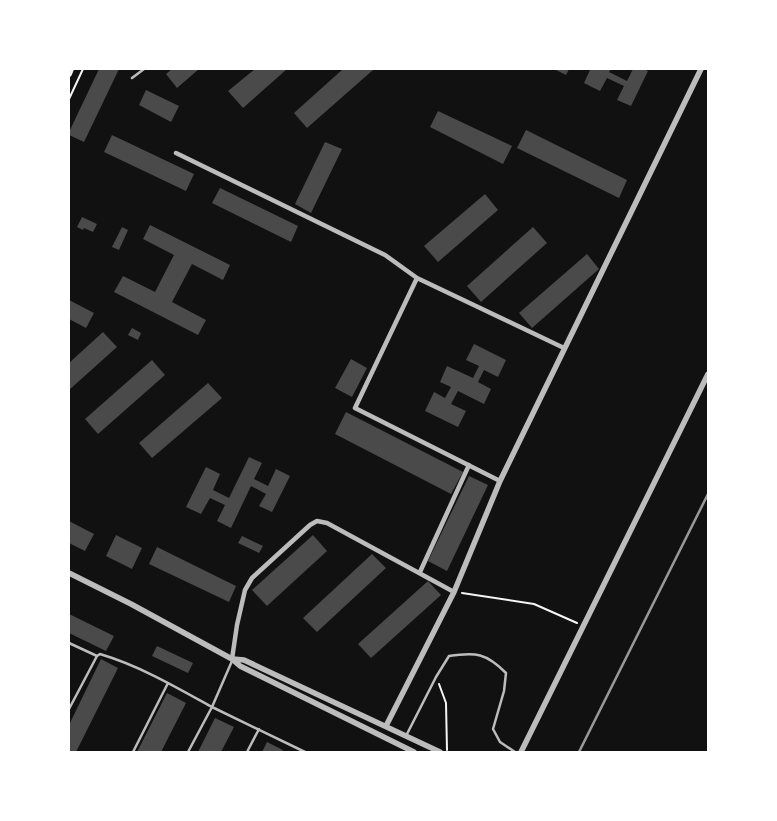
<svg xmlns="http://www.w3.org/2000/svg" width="777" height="821" font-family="Manrope,sans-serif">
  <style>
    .building { fill: #4a4a4a }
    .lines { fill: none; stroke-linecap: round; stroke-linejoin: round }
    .path { stroke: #f5f5f5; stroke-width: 2 }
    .service { stroke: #bcbcbc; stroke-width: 2.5 }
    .minor { stroke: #bcbcbc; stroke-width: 4.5 }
    .tertiary { stroke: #bcbcbc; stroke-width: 5.5 }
    .secondary { stroke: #f5f5f5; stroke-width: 6 }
    .rail { stroke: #9a9a9a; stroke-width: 2.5 }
  </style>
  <rect width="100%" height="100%" fill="#111"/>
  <path class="building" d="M99,69H119L84,142L69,135V132Z
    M172,69H199L177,88L166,74Z
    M255,69H287L243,108L228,91Z
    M343,69L373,70L307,128L294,113Z
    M554,69H569L566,75Z
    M586,69H611L609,72L627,81L633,69H643L648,71L631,106L617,100L624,86L607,78L600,91L584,83L590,70Z
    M146,90L179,106L171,122L139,105Z
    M438,111L512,146L503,164L430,127Z
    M526,130L627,180L619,198L517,148Z
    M112,135L194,174L186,191L104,152Z
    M325,142L342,149L311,213L295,204Z
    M220,188L298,226L291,242L212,203Z
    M485,194L498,210L438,262L424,246Z
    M82,217L97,224L93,232L84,228L83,230L77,227Z
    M150,225L230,265L223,280L192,264L172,302L206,320L198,335L114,292L123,276L155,292L174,255L143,239Z
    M122,227L128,230L119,250L112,247Z
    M533,227L547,243L481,302L467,286Z
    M587,254L599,269L532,328L519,313Z
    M69,300L94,313L86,328L69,319Z
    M132,328L141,333L138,340L128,335Z
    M103,332L117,347L69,390V363Z
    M474,344L506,360L498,377L484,370L478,382L491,389L484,404L458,391L451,404L466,411L458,427L425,411L434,392L445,398L451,387L440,382L447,366L473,378L479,366L466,360Z
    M351,359L367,368L352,397L335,388Z
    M152,360L165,375L98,434L85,419Z
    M208,383L222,398L152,458L139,443Z
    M346,412L463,472L451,494L335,434Z
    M249,457L262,463L254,479L268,486L276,469L290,476L272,512L259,506L266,494L251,486L231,528L217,521L225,505L210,498L201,514L186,507L206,467L220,474L213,490L229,498Z
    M469,476L488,485L447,571L428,561Z
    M69,521L94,534L85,551L69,543Z
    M116,535L142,548L132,569L106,556Z
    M313,535L327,551L267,606L252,590Z
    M242,536L263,546L259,553L238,543Z
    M157,547L236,586L229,602L149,564Z
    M372,554L386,568L317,632L303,618Z
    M428,581L441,595L371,658L358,644Z
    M69,614L114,636L106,651L69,633Z
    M157,646L193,663L188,673L152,656Z
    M101,659L118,668L76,752H69V725Z
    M167,693L186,703L161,752H137Z
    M215,718L234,727L221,752H198Z
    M267,742L283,750L282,752H262Z"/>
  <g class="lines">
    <path class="path" d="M69,99L83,69
      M462,593L534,604L577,623
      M439,684L446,703L447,750"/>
    <path class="service" d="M132,78L144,69
      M69,643L97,656L100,654C140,666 176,687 212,707L188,752
      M232,661L212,707L305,752
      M69,709L97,656
      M407,734L436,677L449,656C476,652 486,653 506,673L504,691L493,729L500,742L515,752
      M133,752L168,683
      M247,752L259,729"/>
    <path class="minor" d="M176,153L385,255L417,278L564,348
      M417,278L355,408L500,481
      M420,572L469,465
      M232,659L237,625L245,590L252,578L310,525L317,521L327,523L454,592"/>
    <path class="tertiary" d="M69,573L131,604L232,659L240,666L414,752
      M233,659L244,660L440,752
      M386,726L454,592L500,481L701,69
      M521,752L708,374"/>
    <path class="secondary" d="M69,74L71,69"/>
    <path class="rail" d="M579,752L708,494"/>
  </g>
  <rect width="777" height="821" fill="none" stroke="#ffffff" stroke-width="140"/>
</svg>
